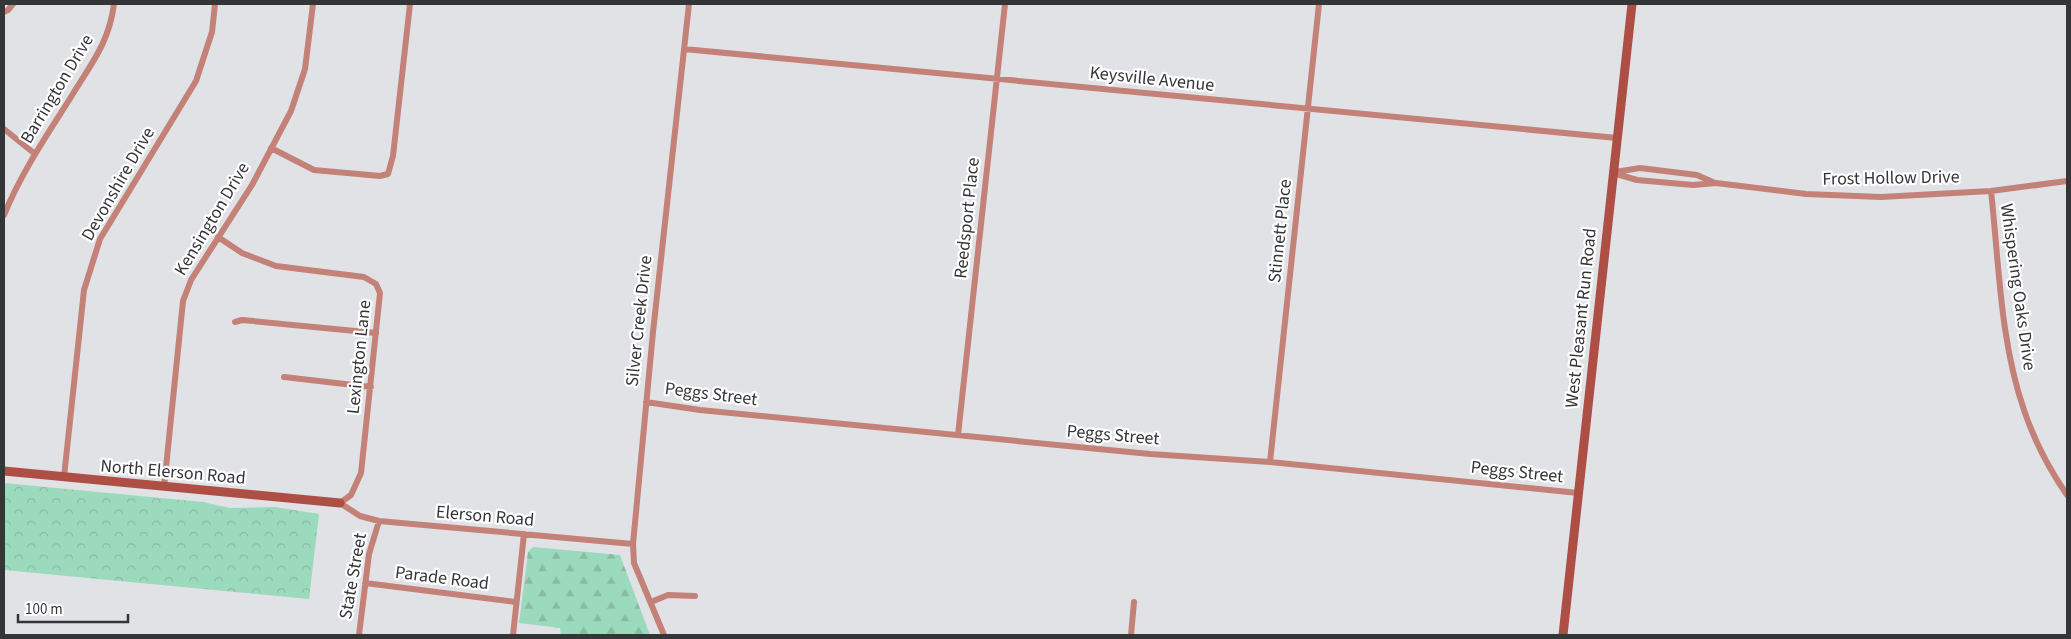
<svg xmlns="http://www.w3.org/2000/svg" width="2071" height="639" font-family="'Source Sans 3',sans-serif">
  <style>
    .forest { fill: url(#forest-firs) }
    .park { fill: url(#park-crowns) }
    .lines { fill: none; stroke-linecap: round; stroke-linejoin: round }
    .street { stroke: #c38178; stroke-width: 6 }
    .secondary { stroke: #ad4f44; stroke-width: 9 }
    .labels { text-anchor: middle; dominant-baseline: central; stroke-width: 4.5; stroke-linejoin: round; paint-order: stroke }
    .street-label { font-size: 18px; fill: #343537; stroke: #fff }
  </style>
  <defs>
    <pattern id="forest-firs" width="22" height="20" patternUnits="userSpaceOnUse" patternTransform="scale(1.25)"><rect width="22" height="20" fill="#9cdabd"/><path d="M5 1l3.5 6h-7zM16 11l3.5 6h-7z" fill="#87bca3"/></pattern>
    <pattern id="park-crowns" width="20" height="18" patternUnits="userSpaceOnUse" patternTransform="scale(1.25)"><rect width="20" height="18" fill="#9cdabd"/><path d="M2 6a3 3 0 1 1 6 0M12 15a3 3 0 1 1 6 0" fill="none" stroke="#87bca3"/></pattern>
  </defs>
  <rect width="100%" height="100%" fill="#e0e2e6"/>
  <path class="forest" d="M533,547L620,555L650,635H561L560,628L519,623L528,552Z"/>
  <path class="park" d="M4,483L203,502L230,508L275,507L319,514L309,599L4,570Z"/>
  <g class="lines">
    <path class="street" d="M4,12L8,10L13,4
      M684,49L1617,138
      M4,129L35,154
      M271,148L314,170L380,176L388,174L393,156L410,4
      M1615,172L1640,168L1697,175L1715,183
      M1613,173L1637,180L1693,185L1716,183L1806,194L1881,197L1991,191L2067,181
      M1991,191C1999,263 2000,341 2024,410C2034,440 2049,469 2067,495
      M4,215C21,173 47,135 71,97C91,64 109,43 114,4
      M218,237L242,253L276,266L364,277L376,284L380,293L361,473L351,495L340,503L360,516L379,521L633,544
      M235,322L242,320L376,333
      M284,377L371,387
      M646,402L700,410L1150,454L1270,462L1578,493
      M958,435L1005,4
      M1270,462L1319,4
      M64,477L84,290L100,239L196,81L212,32L215,4
      M164,487L183,301L191,280L252,185L291,111L305,69L313,4
      M365,583L516,602
      M651,602L668,595L695,596
      M359,635L369,554L379,521
      M513,635L524,534
      M664,635L634,563L633,544L653,332L689,4
      M1131,635L1134,602"/>
    <path class="secondary" d="M4,471L340,503
      M1563,635L1632,4"/>
  </g>
  <g class="labels">
    <g class="street-label">
      <text transform="translate(1152 79) rotate(6)">Keysville Avenue</text>
      <text transform="translate(57 89) rotate(-59)">Barrington Drive</text>
      <text transform="translate(1891 178) rotate(-1)">Frost Hollow Drive</text>
      <text transform="translate(118 184) rotate(-60)">Devonshire Drive</text>
      <text transform="translate(967 218) rotate(-84)">Reedsport Place</text>
      <text transform="translate(212 219) rotate(-59)">Kensington Drive</text>
      <text transform="translate(1280 231) rotate(-84)">Stinnett Place</text>
      <text transform="translate(2018 287) rotate(82)">Whispering Oaks Drive</text>
      <text transform="translate(1581 318) rotate(-84)">West Pleasant Run Road</text>
      <text transform="translate(639 321) rotate(-84)">Silver Creek Drive</text>
      <text transform="translate(359 357) rotate(-84)">Lexington Lane</text>
      <text transform="translate(711 394) rotate(7)">Peggs Street</text>
      <text transform="translate(1113 435) rotate(5)">Peggs Street</text>
      <text transform="translate(173 472) rotate(5)">North Elerson Road</text>
      <text transform="translate(1517 472) rotate(6)">Peggs Street</text>
      <text transform="translate(485 516) rotate(5)">Elerson Road</text>
      <text transform="translate(353 576) rotate(-80)">State Street</text>
      <text transform="translate(442 578) rotate(7)">Parade Road</text>
    </g>
  </g>
  <rect width="2071" height="639" fill="none" stroke="#343537" stroke-width="10"/>
  <path d="M18 614v8h110v-8" fill="none" stroke="#343537" stroke-width="2.5"/>
  <text x="25" y="614" font-size="15" fill="#343537" stroke="#ffffff" stroke-width="4" paint-order="stroke">100 m</text>
</svg>
